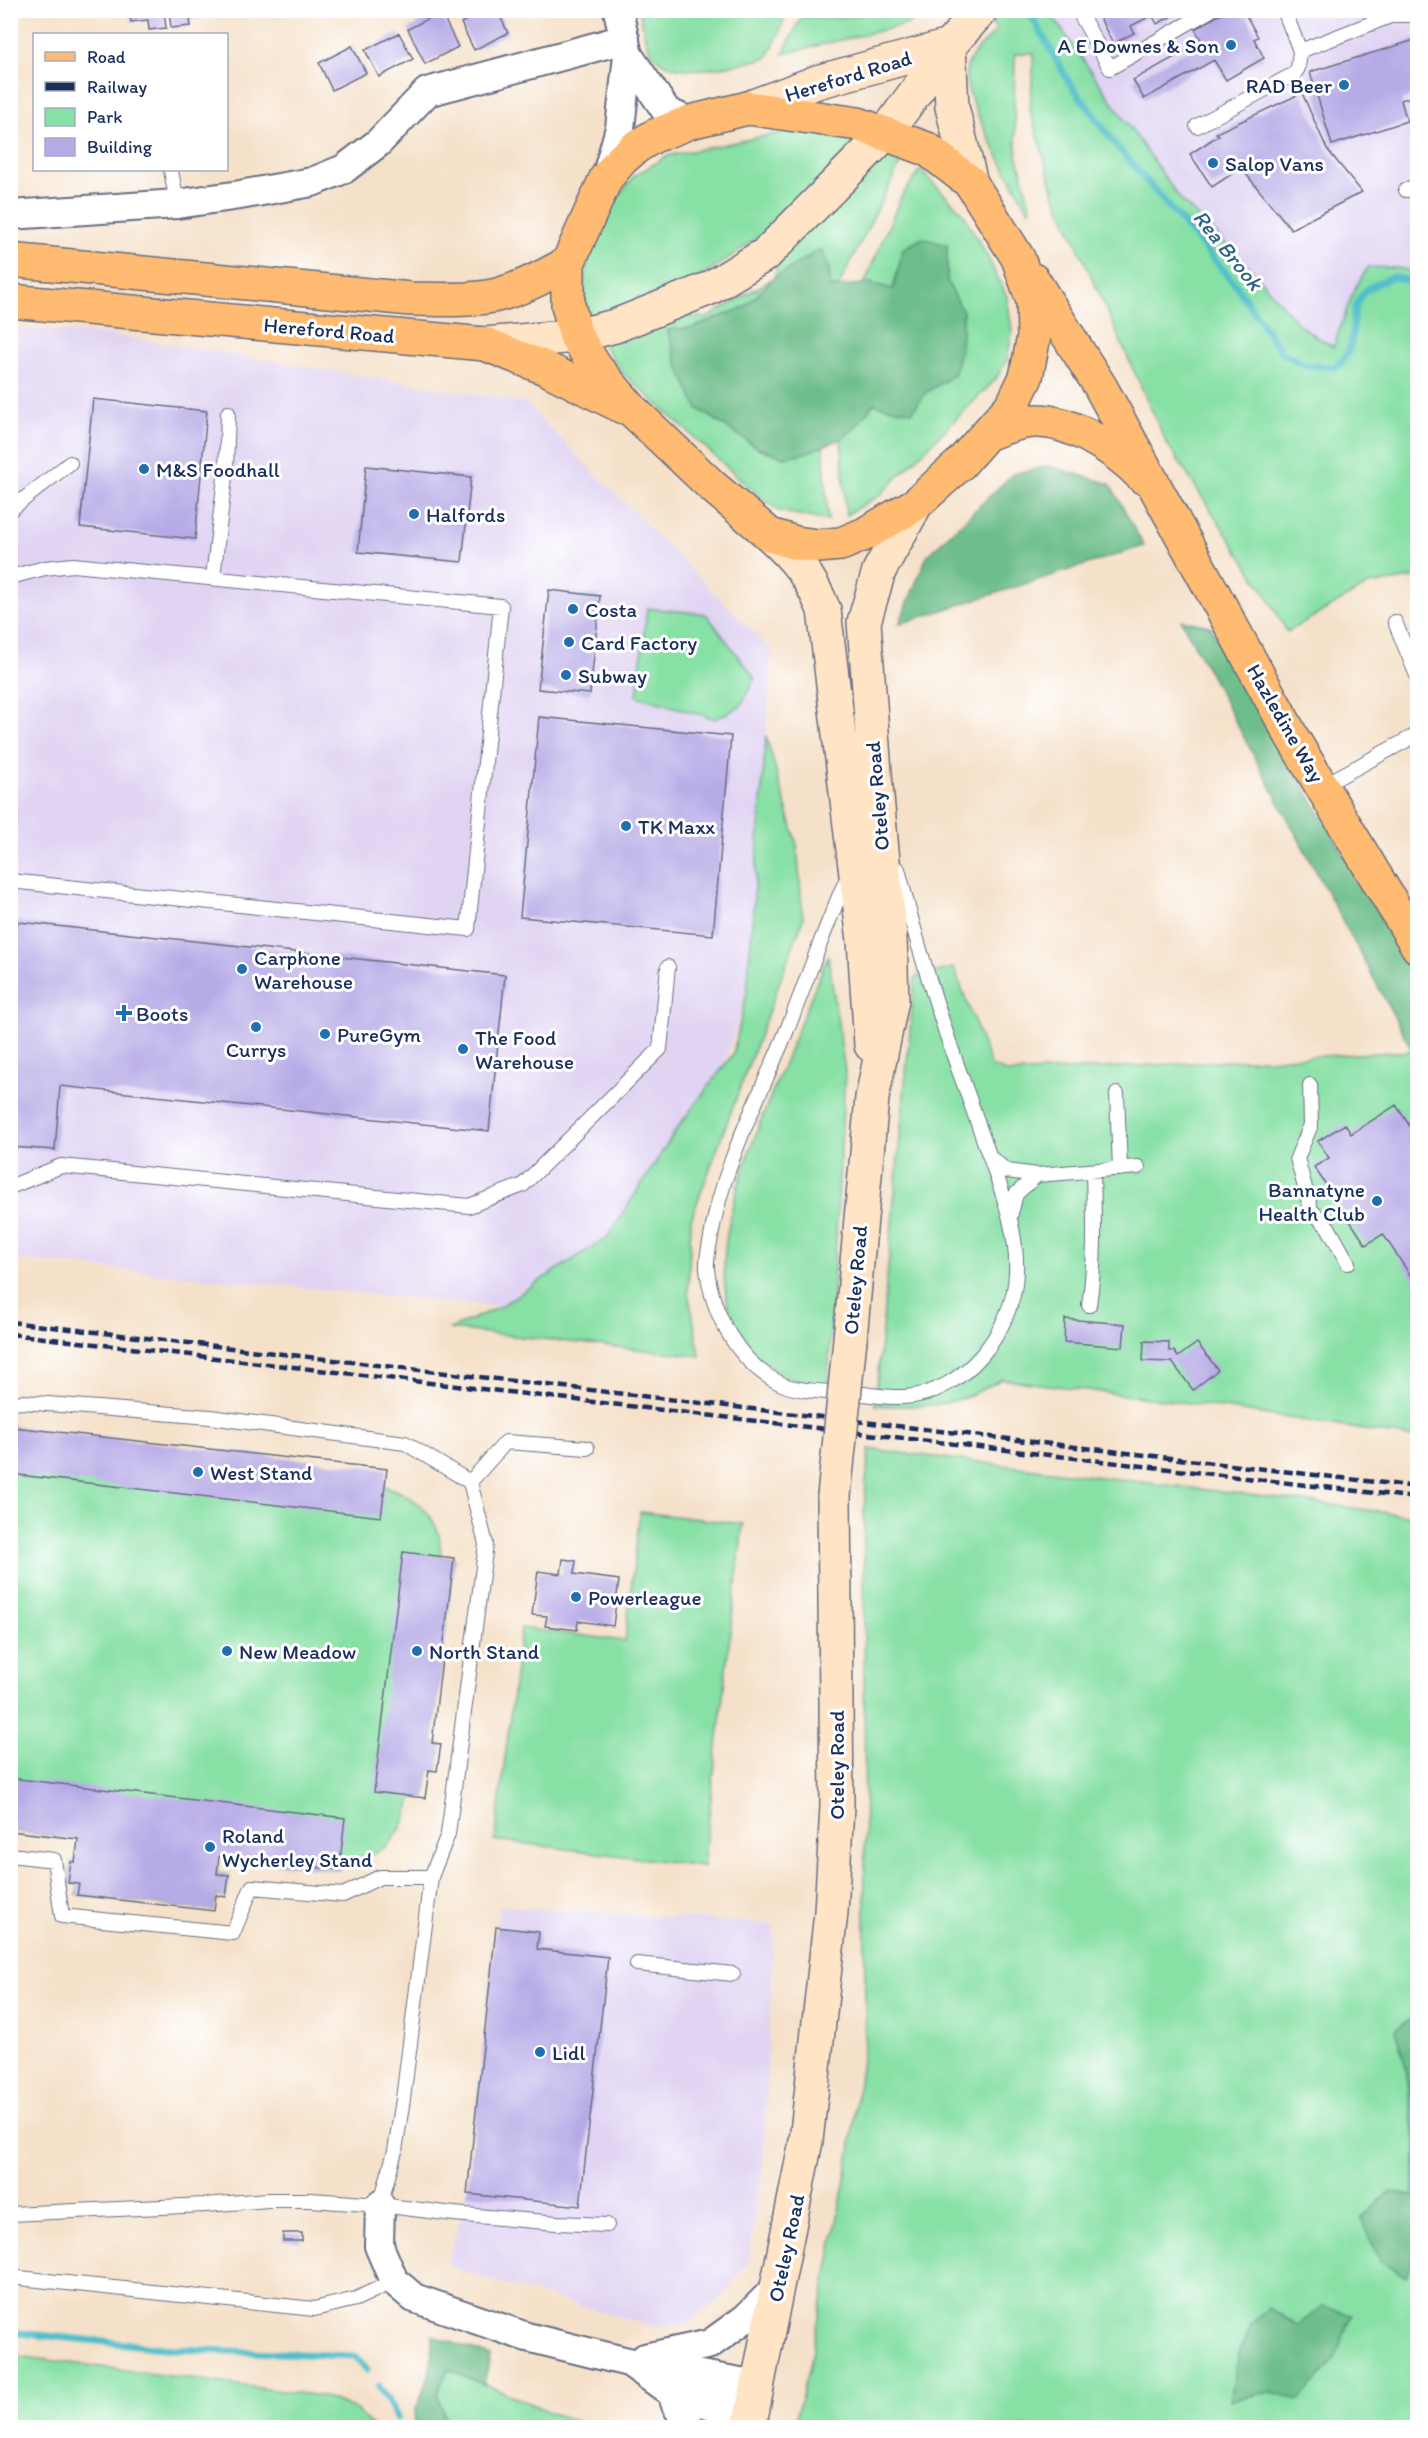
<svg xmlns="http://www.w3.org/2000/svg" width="1428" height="2438" font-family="Itim,sans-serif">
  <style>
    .built { fill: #e1d4f3 }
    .green { fill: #87e0a4; stroke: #518881; stroke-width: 1.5 }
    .forest { fill: #6dbe8a; stroke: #447674; stroke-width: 1.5 }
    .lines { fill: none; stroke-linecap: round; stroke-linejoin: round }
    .stream { stroke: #51beca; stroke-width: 7 }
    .building { fill: #b7abe7 }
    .lane-casing { stroke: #676d83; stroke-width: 16 }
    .street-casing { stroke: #676d83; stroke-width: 32 }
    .secondary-casing { stroke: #676d83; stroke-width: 36 }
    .primary-casing { stroke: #676d83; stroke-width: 36 }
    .lane { stroke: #fff; stroke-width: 14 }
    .street { stroke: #fff; stroke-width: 28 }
    .secondary { stroke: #ffe4c6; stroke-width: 33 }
    .primary { stroke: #febb71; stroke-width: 33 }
    .rail { stroke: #1b2f5e; stroke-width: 4.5; stroke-dasharray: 9 4.5; stroke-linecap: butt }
    .secondary-bridge-casing { stroke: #676d83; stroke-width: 36; stroke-linecap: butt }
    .secondary-bridge { stroke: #ffe4c6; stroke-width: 33 }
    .poi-dot { fill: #1f6fb2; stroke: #fff; stroke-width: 2 }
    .labels { text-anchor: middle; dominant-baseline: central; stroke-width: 6; stroke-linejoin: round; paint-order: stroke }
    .poi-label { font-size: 21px; fill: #1b2f5e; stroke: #fff; text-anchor: start }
    .street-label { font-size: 21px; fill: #1b2f5e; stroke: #fff }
    .water-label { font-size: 22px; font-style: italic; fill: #2e6184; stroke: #fff }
  </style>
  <rect width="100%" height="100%" fill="#fff"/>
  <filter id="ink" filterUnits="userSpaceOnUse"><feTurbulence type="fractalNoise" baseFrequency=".0167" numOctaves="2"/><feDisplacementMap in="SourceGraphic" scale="12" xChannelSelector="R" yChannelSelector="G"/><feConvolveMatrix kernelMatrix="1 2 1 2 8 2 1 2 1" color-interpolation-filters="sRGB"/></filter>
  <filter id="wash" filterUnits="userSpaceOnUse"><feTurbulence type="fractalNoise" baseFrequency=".008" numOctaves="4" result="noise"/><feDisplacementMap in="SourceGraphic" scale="24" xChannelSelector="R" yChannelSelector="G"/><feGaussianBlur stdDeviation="1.35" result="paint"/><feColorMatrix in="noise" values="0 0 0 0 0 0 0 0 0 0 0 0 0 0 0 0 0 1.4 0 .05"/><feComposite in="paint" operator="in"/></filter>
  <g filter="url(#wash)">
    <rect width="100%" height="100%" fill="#f5e1c9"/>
    <path class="built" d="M1049,11H1417V272L1397,268L1354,290L1334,347L1300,326L1251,269L1180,199Z
      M10,328L105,334L524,402L772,651L747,992L643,1321L11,1259Z
      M499,1906L774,1924L763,2165L748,2262L722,2297L687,2324L655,2327L467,2273L447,2264L467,2194Z"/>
    <path class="green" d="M639,11V10L787,11L778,36L767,58C735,64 665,86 648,46C644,35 642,22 639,11Z
      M887,11H901L917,17L908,24L783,54L801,18L811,16L827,19Z
      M981,11H1049L1180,199L1251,269L1300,326L1333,347L1354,290L1368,267L1397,268L1417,272V577L1368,585L1287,632L1266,594L1166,442L1055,196L1030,110L1034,53L1015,54L1014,109L1017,154L1031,209L1029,211C1014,183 962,99 966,71C969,54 986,42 997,30Z
      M816,131L861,138C800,201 746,259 663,294C640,304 613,309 588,316L584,286L589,253L606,212L634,176L667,156L785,132Z
      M878,147L902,160L838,287L831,288L828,265L821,249L774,278L745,307L692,328L668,330L679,368L733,430L758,448L785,457L823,446L828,521L779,511L749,487L623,373L601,342L683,315L707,318L774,278L781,252Z
      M920,170L963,213L988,258L1007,297L1012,331L1007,361L995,380L880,495L846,515L841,439L856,427L873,404L912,412L925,393L954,374L961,346L963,312L947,281V245L893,290L870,283L864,284L901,197Z
      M647,608L706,614L755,678L740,707L715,719L637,696Z
      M766,736L797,845L803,919L691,1219L688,1292L700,1356L450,1329L499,1307L608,1237L678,1127L733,1054L747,992Z
      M828,956L845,1071L828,1384C818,1383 806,1384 796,1381C783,1376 772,1369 761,1360C683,1294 748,1154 778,1078C795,1037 811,996 828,956Z
      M954,968L991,1066L1008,1073L1412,1051L1417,1059V1438L1211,1406L1001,1379C956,1407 927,1408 875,1405L915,977Z
      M13,1427L385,1486C408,1494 430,1507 438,1532C441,1539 440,1549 441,1556L454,1558L432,1743L441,1744L437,1771L429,1770L425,1798L413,1797C400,1841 386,1856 340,1862L339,1870L219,1856L217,1873L229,1875L226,1897L216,1896L214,1911L77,1895L79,1885L68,1883L71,1862H75L78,1839L11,1831L10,1444Z
      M869,1449L1316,1503L1417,1517V2427L793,2428L809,2370L850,2152L865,2034L864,1508Z
      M640,1512L743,1524L703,1866L495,1840L521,1628L625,1641Z
      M10,2355L321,2396L356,2410L373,2427H11Z
      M448,2368L552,2413L593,2427H454L447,2423L437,2393Z"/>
    <path class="forest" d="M922,238L947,245V281L963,312L961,346L954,375L925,393L912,412L873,404L856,427L841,439L805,453L785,457L758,448L697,408L679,368L667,330L692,328L745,307L774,278L821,249L828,265L831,288L870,283L893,289L903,249Z
      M1048,466L1110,484L1144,546L899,624L927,556L1013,474Z
      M1181,620L1210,626L1417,979V1059Z
      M1413,2018L1418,2027V2244L1406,2277L1380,2261L1361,2219L1389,2192L1413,2196L1416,2148L1406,2068L1395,2029Z
      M1323,2306L1352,2315L1332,2363L1299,2400L1271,2392L1230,2400L1239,2354L1250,2326L1268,2308L1298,2325Z
      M432,2335L490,2356L484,2385L448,2369L437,2393L447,2423L454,2427H414L416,2409L431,2370Z"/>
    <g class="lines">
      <path class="stream" d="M1028,10L1069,82L1115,144L1236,285L1281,352L1305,365L1336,367C1365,340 1343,320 1363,293C1369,286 1384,281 1392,277L1418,282
        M10,2332L174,2349L355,2356L367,2370
        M379,2386L397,2417"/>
    </g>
    <g id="blocks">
      <path class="building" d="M129,10H164L166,28L149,30L148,20L131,22Z
        M169,10H199L200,18L190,19L191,26L171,28Z
        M486,10H497L508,33L474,50L461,23Z
        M1096,10H1183L1157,24L1152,15L1131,26L1134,33L1113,44Z
        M1227,10H1243L1258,37L1254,39L1264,58L1226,80L1214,60L1144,99L1133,80L1202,42L1195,29Z
        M441,12L458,47L425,64L408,29Z
        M399,33L413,59L379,77L365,50Z
        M10,35H14L12,81H10Z
        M1418,39V95L1401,100L1407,121L1332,145L1310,72Z
        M352,46L366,73L332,90L319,63Z
        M1302,93L1327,149L1362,192L1291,229L1241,168L1212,187L1190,154L1219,135L1216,133Z
        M93,399L207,411L195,539L80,527Z
        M366,466L471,477L462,562L358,552Z
        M549,590L600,596L590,694L538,689Z
        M539,717L731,736L713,935L520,917Z
        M10,921L505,975L489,1131L60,1086L55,1150L10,1147Z
        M1396,1105L1415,1134L1418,1132V1287L1383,1234L1366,1245L1314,1167L1329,1158L1318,1141L1345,1124L1351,1134Z
        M1065,1319L1125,1324L1123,1347L1064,1342Z
        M1144,1341L1169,1342V1351H1174L1178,1357L1197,1343L1218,1370L1193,1390L1172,1362L1143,1361Z
        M13,1427L387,1469L381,1517L10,1474Z
        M403,1552L454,1558L432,1743L441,1744L437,1771L429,1770L425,1798L374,1792Z
        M563,1559L576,1561L574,1574L619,1580L613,1626L578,1621L577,1630L545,1626L547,1616L532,1615L538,1571L561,1574Z
        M10,1778L345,1818L339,1870L219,1856L217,1874L229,1875L226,1897L216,1895L214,1911L77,1895L79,1884L68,1883L71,1862H75L78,1839L10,1831Z
        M496,1927L539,1932L537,1949L608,1957L580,2206L467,2194Z
        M283,2233H302V2241H283Z"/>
    </g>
  </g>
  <g filter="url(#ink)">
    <use href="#blocks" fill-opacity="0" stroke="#676d83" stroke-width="1.5"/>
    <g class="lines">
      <defs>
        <path id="lane" d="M1078,10L1110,68L1211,10
          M1284,10L1300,51L1393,15
          M1377,10L1393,15H1418
          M1197,126L1294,74L1298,68L1300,51
          M171,170L177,204
          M1406,190L1418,185
          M10,510L70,463
          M10,577L45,568L73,565L501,606L468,929L10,881
          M213,577L226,469L228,413
          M1395,622L1418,678
          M1322,786L1418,734
          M849,874C826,923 809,975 789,1025C761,1095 723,1162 711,1237C709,1248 706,1259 707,1269C712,1314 739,1365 782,1384C797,1392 834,1392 852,1393C869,1394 887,1398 904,1397C964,1394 1014,1330 1016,1273C1018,1237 1005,1199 993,1166C981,1133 970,1100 958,1068C935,1002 915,937 898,869
          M1310,1085L1311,1125L1297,1158L1311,1210L1328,1227L1348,1263
          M1117,1094L1120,1169
          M992,1159L1007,1171L1037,1175L1138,1167
          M10,1187L61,1166L469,1206L523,1185L660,1049L668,967
          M1010,1217L1016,1194L1037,1175
          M1089,1305C1096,1260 1094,1216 1093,1171
          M10,1403L23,1402L210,1417L405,1443L470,1482L506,1442L587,1448
          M10,1855L54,1860L62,1916L233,1933L252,1887L343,1895L380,1877H431
          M637,1964L733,1974
          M380,2205L395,2151L403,2099L431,1877L448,1834L486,1544L470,1482
          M10,2214L205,2205L268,2200H311L380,2205L454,2214L557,2223L607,2225
          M10,2277L314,2309L356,2299L394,2281"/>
        <path id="street" d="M628,55L667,112L690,122
          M606,178L620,128L628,55L618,10
          M10,215L177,204L240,195L312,182L344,169L378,143L427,92L625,39
          M380,2205L379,2246L394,2281L414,2298L527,2337L628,2362L757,2385
          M645,2358L710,2344L746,2318L777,2287
          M633,2365L672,2393L712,2405L752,2413
          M672,2393L676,2405L691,2428"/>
        <path id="secondary" d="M949,46L952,107L971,183
          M748,108L817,82L949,46
          M485,344L576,336L615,326L710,288L766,254L885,134L949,46L981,10
          M770,535C796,559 810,576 824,610L864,941L871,1045
          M850,1339L872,1098L892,1000L890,936L876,786L864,622L879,571L916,504
          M749,2428L806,2141L831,1912L837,1806L834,1496"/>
        <path id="primary" d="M748,108L858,124L927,149L971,183L1018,258L1033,301L1034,336L1026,377L1013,404L960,464L916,504L865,534L841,544L818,546L796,543L770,535L712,486L634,412L596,368L576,336L568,305V263L606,178L622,159L636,147L654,136L690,122Z
          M10,260L411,299C441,299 475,302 504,293C527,286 547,275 568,263
          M1033,280L1100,386L1292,737L1418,947
          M10,301L485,344L545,368L623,407
          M989,433C1001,429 1013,424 1025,422C1065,415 1116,449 1143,477"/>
      </defs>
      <use href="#lane" class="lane-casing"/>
      <use href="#street" class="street-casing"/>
      <use href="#secondary" class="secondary-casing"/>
      <use href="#primary" class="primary-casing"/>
      <use href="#lane" class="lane"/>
      <use href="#street" class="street"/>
      <use href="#secondary" class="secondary"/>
      <use href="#primary" class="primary"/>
      <path class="rail" d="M10,1322L1418,1487
        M10,1334L1418,1498"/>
      <defs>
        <path id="secondary-bridge" d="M834,1496L850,1339"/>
      </defs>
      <use href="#secondary-bridge" class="secondary-bridge-casing"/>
      <use href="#secondary-bridge" class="secondary-bridge"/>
    </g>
  </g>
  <g class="poi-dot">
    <circle cx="1231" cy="45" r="6"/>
    <circle cx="1344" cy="85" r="6"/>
    <circle cx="1213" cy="163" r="6"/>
    <circle cx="144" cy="469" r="6"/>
    <circle cx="414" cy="514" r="6"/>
    <circle cx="573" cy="609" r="6"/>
    <circle cx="569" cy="642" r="6"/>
    <circle cx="566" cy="675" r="6"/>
    <circle cx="626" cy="826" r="6"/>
    <circle cx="242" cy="969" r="6"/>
    <path d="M121 1004h6v6h6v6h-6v6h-6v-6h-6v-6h6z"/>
    <circle cx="256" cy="1027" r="6"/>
    <circle cx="325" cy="1034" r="6"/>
    <circle cx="463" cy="1049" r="6"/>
    <circle cx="1377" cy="1201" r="6"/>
    <circle cx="198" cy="1472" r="6"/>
    <circle cx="576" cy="1597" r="6"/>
    <circle cx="227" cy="1651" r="6"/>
    <circle cx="417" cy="1651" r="6"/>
    <circle cx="210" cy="1847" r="6"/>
    <circle cx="540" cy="2052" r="6"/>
  </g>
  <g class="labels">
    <g class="poi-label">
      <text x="1219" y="45" text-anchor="end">A E Downes &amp; Son</text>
      <text x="1332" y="85" text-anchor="end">RAD Beer</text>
      <text x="1225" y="163">Salop Vans</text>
      <text x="156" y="469">M&amp;S Foodhall</text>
      <text x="426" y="514">Halfords</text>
      <text x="585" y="609">Costa</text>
      <text x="581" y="642">Card Factory</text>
      <text x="578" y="675">Subway</text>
      <text x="638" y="826">TK Maxx</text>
      <text x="254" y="957">Carphone<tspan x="254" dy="24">Warehouse</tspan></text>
      <text x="136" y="1013">Boots</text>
      <text x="337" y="1034">PureGym</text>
      <text x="475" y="1037">The Food<tspan x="475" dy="24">Warehouse</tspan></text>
      <text x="256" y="1049" text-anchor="middle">Currys</text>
      <text x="1365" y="1189" text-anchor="end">Bannatyne<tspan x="1365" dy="24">Health Club</tspan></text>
      <text x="210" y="1472">West Stand</text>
      <text x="588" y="1597">Powerleague</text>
      <text x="239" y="1651">New Meadow</text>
      <text x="429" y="1651">North Stand</text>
      <text x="222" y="1835">Roland<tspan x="222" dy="24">Wycherley Stand</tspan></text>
      <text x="552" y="2052">Lidl</text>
    </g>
    <g class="street-label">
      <text transform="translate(848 76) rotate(-17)">Hereford Road</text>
      <text transform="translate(329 330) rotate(5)">Hereford Road</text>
      <text transform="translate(1286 723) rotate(60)">Hazledine Way</text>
      <text transform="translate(877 796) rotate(-95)">Oteley Road</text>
      <text transform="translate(855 1280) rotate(-85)">Oteley Road</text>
      <text transform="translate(836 1765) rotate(-90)">Oteley Road</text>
      <text transform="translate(786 2248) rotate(-78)">Oteley Road</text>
    </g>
    <g class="water-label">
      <text transform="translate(1228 250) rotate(51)">Rea Brook</text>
    </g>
  </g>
  <rect width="1428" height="2438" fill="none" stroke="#fff" stroke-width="36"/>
  <rect x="33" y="33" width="195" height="138" fill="#ffffff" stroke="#a4acbf" stroke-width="1.5"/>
  <rect x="45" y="52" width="30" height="9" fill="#febb71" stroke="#a4acbf" stroke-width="1.5"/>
  <text x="87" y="63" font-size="18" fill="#1b2f5e">Road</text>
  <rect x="45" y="82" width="30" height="9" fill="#1b2f5e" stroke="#a4acbf" stroke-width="1.5"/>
  <text x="87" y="93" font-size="18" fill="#1b2f5e">Railway</text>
  <rect x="45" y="108" width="30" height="18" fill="#87e0a4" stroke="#a4acbf" stroke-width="1.5"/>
  <text x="87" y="123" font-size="18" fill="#1b2f5e">Park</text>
  <rect x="45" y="138" width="30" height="18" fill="#b7abe7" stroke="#a4acbf" stroke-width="1.5"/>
  <text x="87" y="153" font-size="18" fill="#1b2f5e">Building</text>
</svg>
